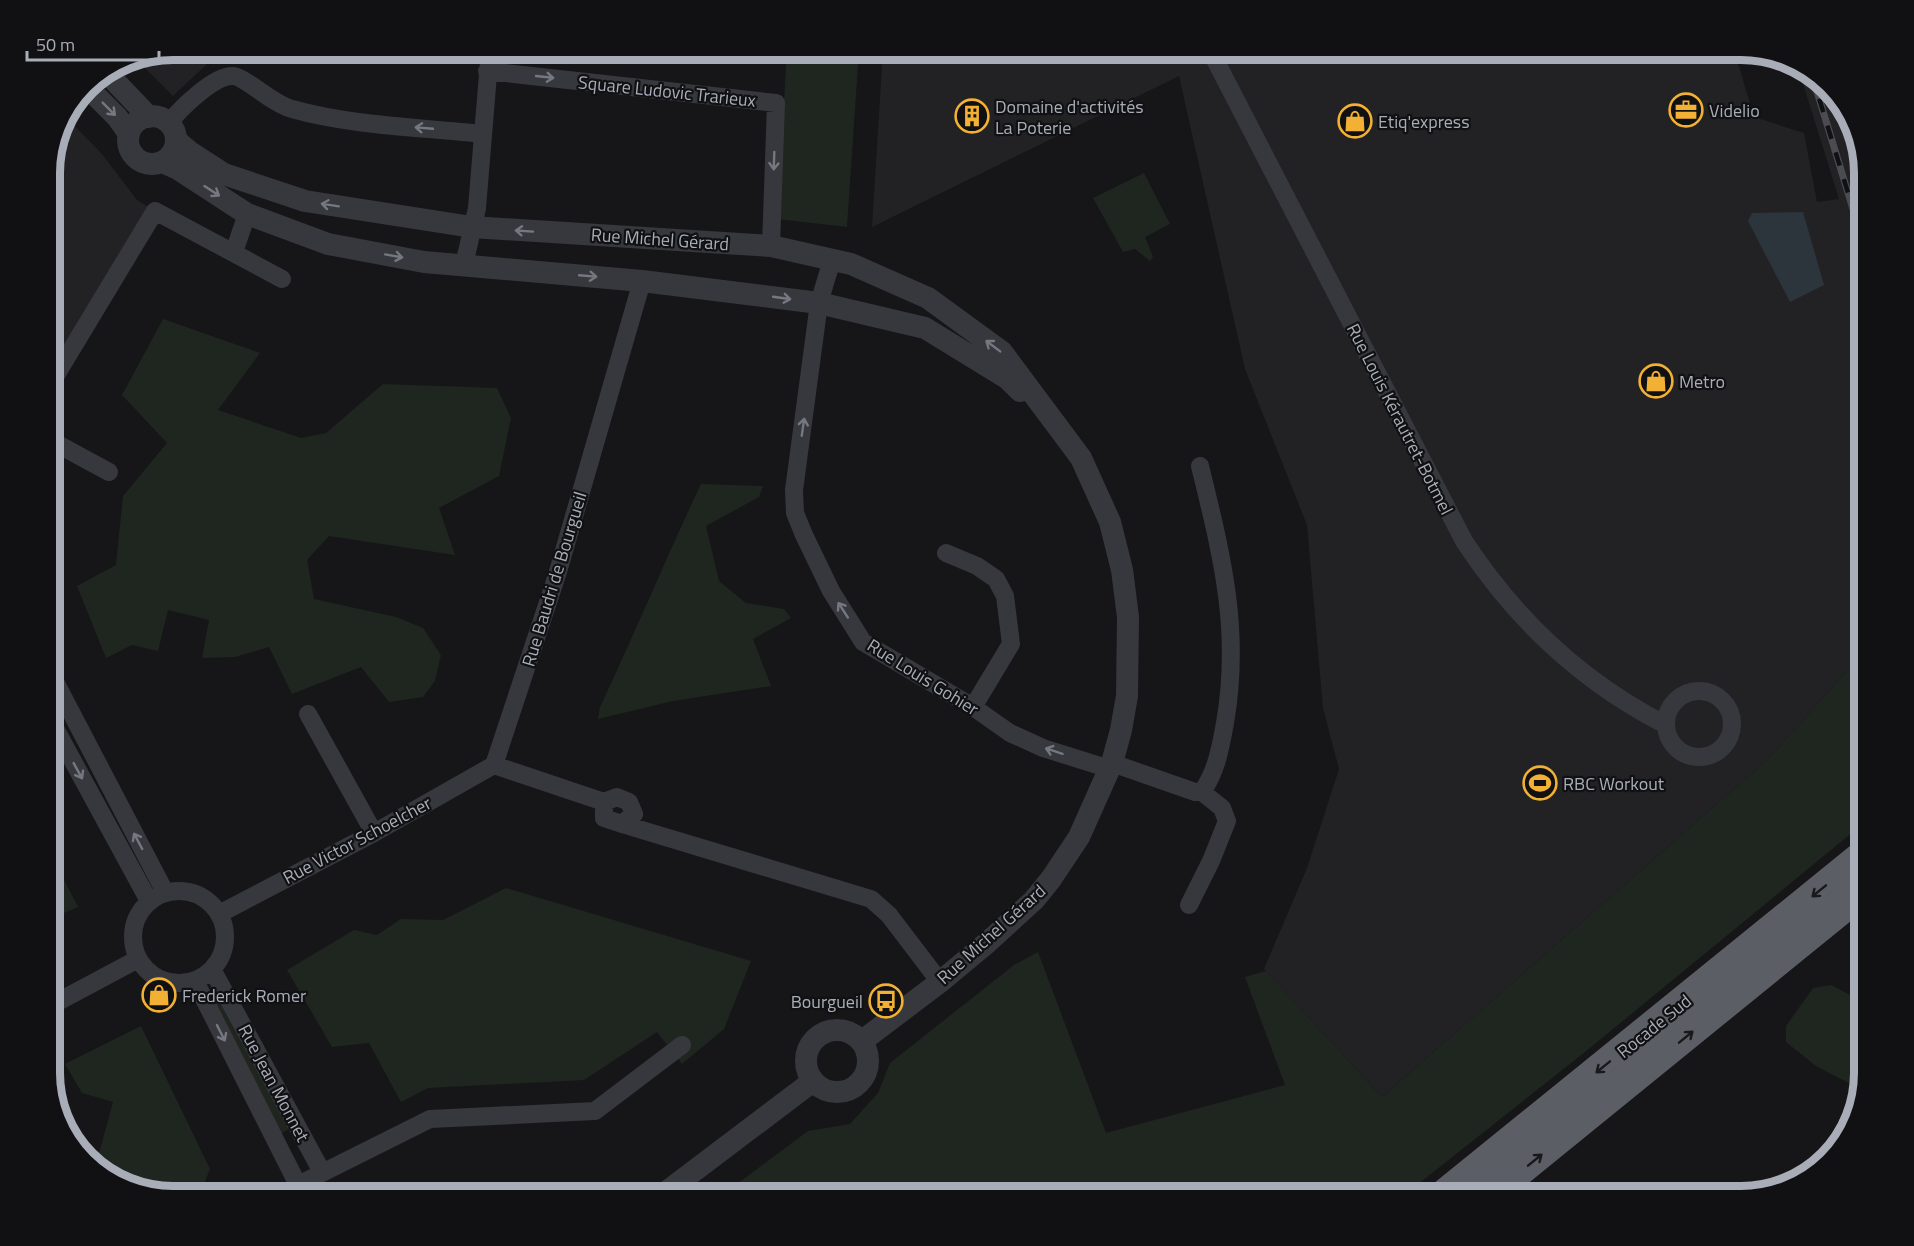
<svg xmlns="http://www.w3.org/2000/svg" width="1914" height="1246" font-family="'Titillium Web',sans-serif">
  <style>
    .built { fill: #222225 }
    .green { fill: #1e261f }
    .water { fill: #2c353c }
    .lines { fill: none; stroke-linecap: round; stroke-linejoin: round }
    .minor { stroke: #37383d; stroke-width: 18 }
    .tertiary { stroke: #37383d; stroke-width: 22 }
    .trunk { stroke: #5b5e65; stroke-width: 30 }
    .rail-casing { stroke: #4a4c52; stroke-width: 7 }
    .rail { stroke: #111113; stroke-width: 4.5; stroke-dasharray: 14; stroke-linecap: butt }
    .oneway { stroke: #757881 }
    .oneway2 { stroke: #18191b }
    .labels { text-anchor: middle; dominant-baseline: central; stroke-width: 4.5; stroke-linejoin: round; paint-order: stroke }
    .street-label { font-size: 18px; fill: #a8adb8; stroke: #111113 }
    .poi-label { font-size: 18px; fill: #a8adb8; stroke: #111113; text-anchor: start }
    .rim { fill: none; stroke: #a8adb8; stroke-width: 8 }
  </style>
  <rect width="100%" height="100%" fill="#161618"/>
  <path class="built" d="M173,50H222L173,96L143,66L139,56Z
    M883,50H1734L1754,117L1804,133L1817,202L1839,199L1800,74L1802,68L1810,70L1848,111L1864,172V652L1768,759L1382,1097L1264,969L1307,868L1339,769L1323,708L1307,525L1245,369L1179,76L872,227Z
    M65,116L102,154L137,200L155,211L50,385V165L59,125Z"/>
  <path class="green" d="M787,50H859L847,227L777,219Z
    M1144,173L1170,224L1145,237L1153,257L1150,261L1135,249L1123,252L1093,198Z
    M163,319L260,353L218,410L301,438L326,433L383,384L497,388L511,418L499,476L439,508L455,555L329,536L307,560L314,599L396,617L423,628L441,655L435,681L423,697L389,702L361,667L292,694L269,647L235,657L202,658L209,620L168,610L158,651L132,645L106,658L77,586L116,565L123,496L167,443L122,395Z
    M701,484L763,486L759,497L706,526L719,581L746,603L784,609L791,618L753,639L771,686L673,701L598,719L600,707C635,633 666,558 701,484Z
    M1864,652V823L1585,1052L1403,1196H721L808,1131L850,1124L878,1093L890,1063L1014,965L1038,952L1106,1133L1285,1085L1245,977L1266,971L1382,1097L1768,759Z
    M50,852L78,907L50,919Z
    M506,888L751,961L724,1029L682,1064L657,1032L584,1080L428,1088L401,1102L369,1043L332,1047L287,970L354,930L377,935L401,919L443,920Z
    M1831,985L1856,998C1864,1027 1869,1058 1860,1089L1816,1066L1786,1042V1026L1813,988Z
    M219,990L291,1128L273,1138L201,999Z
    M141,1026L210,1169L199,1196H173L105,1176L91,1162L100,1150L113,1102L82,1093L65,1064Z"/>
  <path class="water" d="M1803,212L1824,285L1790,302L1748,221L1752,213Z"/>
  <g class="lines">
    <path class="minor" d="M1210,50L1464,541C1515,619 1582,682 1666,725
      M487,71L776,103L771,246
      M169,123C180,109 214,75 233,76C244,76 274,105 292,109C353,126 419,127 482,134
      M234,252L247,214
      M832,260L819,303L794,490L795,513L804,535L831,591L863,642L973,707L1010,733L1043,748L1110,769
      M464,265L477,208L490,50
      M50,385L155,211L282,279
      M50,440L109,472
      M946,553L977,566L996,579L1005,596L1011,644L973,707
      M50,672L165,892
      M1666 724a33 33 0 1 1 66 0a33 33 0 1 1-66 0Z
      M308,714L374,833
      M50,719L149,901
      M1112,763L1195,792H1202C1217,770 1220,749 1225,723C1241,630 1222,556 1200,466
      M617,797L629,802L634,814L622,824L604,818V802Z
      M604,802L494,765L557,575L642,281
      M622,824L871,899L889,915L940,982
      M133 937a46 46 0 1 1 92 0a46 46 0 1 1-92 0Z
      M1189,905L1211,861L1227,821L1222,808L1202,792
      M219,914L374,833L494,765
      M212,969L322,1172
      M195,981L298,1185
      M50,1006L138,959
      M293,1196L298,1185L430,1119L595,1111L682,1045"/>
    <path class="tertiary" d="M106,72L149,117
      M86,86L117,117L129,134
      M128 140a24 24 0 1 1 48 0a24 24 0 1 1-48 0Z
      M176,140L190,152L224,174L305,201L472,227L771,246L851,264L928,298L1002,352L1081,458L1110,522L1122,570L1128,617L1127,696L1121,730L1112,763L1079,837L1051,879L1034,900L988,942L940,982L862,1041
      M162,162L178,169L247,214L328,244L424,262L642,281L819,303L925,328L1008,379L1020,391
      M806 1061a31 31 0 1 1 62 0a31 31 0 1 1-62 0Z
      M661,1196L813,1081"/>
    <path class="trunk" d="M1442,1196L1864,854
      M1489,1196L1864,891"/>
    <defs>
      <path id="rail" d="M1811,72L1864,245"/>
    </defs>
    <use href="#rail" class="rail-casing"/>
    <use href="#rail" class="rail"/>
  </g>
  <defs><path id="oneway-shaft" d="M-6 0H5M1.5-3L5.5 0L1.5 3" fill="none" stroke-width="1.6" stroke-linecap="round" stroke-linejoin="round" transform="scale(1.5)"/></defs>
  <g class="oneway">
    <use href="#oneway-shaft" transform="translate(545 77) rotate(6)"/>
    <use href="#oneway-shaft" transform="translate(109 109) rotate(45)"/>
    <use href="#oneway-shaft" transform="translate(424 128) rotate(-175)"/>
    <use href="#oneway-shaft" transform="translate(774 161) rotate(92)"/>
    <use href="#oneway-shaft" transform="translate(212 191) rotate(33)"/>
    <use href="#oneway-shaft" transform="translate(330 205) rotate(-171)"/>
    <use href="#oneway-shaft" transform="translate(524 231) rotate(-176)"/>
    <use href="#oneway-shaft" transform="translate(394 256) rotate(10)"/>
    <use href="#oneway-shaft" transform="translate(588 276) rotate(5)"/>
    <use href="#oneway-shaft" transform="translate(782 298) rotate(8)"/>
    <use href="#oneway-shaft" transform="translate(993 346) rotate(-143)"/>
    <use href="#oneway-shaft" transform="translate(803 427) rotate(-82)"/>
    <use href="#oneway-shaft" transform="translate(843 610) rotate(-123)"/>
    <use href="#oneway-shaft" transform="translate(1054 751) rotate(-162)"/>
    <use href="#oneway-shaft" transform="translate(78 771) rotate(61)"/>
    <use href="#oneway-shaft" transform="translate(138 841) rotate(-118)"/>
    <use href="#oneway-shaft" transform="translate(221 1033) rotate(63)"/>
  </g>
  <g class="oneway2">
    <use href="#oneway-shaft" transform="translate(1819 891) rotate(141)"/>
    <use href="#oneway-shaft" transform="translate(1686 1037) rotate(-39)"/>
    <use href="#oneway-shaft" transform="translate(1603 1067) rotate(141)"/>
    <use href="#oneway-shaft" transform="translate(1535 1160) rotate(-39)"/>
  </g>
  <defs>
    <symbol id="office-ring" viewBox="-11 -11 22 22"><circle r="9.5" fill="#111113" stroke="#f2b134" stroke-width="1.5"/><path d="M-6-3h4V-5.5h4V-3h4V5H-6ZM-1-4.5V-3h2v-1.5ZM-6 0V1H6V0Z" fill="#f2b134"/></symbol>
    <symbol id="building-ring" viewBox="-11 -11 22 22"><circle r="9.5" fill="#111113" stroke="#f2b134" stroke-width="1.5"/><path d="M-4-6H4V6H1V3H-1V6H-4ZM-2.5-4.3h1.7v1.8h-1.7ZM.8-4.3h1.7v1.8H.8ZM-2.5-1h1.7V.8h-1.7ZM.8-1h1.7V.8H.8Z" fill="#f2b134"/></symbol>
    <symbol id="shop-ring" viewBox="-11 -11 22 22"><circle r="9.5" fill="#111113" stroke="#f2b134" stroke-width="1.5"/><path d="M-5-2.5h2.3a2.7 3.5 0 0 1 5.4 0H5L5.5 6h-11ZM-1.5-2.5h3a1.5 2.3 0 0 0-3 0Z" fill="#f2b134"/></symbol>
    <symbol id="stadium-ring" viewBox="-11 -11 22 22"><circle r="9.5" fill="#111113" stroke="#f2b134" stroke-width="1.5"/><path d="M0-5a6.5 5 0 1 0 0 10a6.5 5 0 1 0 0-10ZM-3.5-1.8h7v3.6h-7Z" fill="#f2b134"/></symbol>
    <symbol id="bus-ring" viewBox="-11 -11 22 22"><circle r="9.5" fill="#111113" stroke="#f2b134" stroke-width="1.5"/><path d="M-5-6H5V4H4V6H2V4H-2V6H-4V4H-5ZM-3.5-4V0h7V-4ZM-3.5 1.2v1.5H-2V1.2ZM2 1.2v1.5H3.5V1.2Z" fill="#f2b134"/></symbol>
  </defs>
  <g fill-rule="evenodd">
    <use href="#office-ring" x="1667" y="91" width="38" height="38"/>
    <use href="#building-ring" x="953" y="97" width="38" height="38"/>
    <use href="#shop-ring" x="1336" y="102" width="38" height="38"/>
    <use href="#shop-ring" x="1637" y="362" width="38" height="38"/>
    <use href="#stadium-ring" x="1521" y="764" width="38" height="38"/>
    <use href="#shop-ring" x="140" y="976" width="38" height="38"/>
    <use href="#bus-ring" x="867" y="982" width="38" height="38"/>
  </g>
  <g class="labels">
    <g class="street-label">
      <text transform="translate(667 91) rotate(6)">Square Ludovic Trarieux</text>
      <text transform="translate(660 239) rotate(4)">Rue Michel Gérard</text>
      <text transform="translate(1400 419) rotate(63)">Rue Louis Kérautret-Botmel</text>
      <text transform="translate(554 579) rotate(-73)">Rue Baudri de Bourgueil</text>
      <text transform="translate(923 677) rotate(32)">Rue Louis Gohier</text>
      <text transform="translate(357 840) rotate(-28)">Rue Victor Schoelcher</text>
      <text transform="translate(991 934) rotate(-42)">Rue Michel Gérard</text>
      <text transform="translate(1654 1026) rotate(-39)">Rocade Sud</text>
      <text transform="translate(274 1083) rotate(62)">Rue Jean Monnet</text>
    </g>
    <g class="poi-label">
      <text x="995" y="106">Domaine d'activités<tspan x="995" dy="21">La Poterie</tspan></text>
      <text x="1709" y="110">Videlio</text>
      <text x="1378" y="121">Etiq'express</text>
      <text x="1679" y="381">Metro</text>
      <text x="1563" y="783">RBC Workout</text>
      <text x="182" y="995">Frederick Romer</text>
      <text x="863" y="1001" text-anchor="end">Bourgueil</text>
    </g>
  </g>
  <path d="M0 0H1914V1246H0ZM173 60H1741A113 113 0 0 1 1854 173V1073A113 113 0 0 1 1741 1186H173A113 113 0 0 1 60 1073V173A113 113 0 0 1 173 60Z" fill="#111113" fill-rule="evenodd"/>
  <path class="rim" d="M173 60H1741A113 113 0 0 1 1854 173V1073A113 113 0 0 1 1741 1186H173A113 113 0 0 1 60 1073V173A113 113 0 0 1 173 60Z"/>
  <path d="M27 51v9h132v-9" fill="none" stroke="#a8adb8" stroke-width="3"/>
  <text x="36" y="51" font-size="18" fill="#a8adb8" stroke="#111113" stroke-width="4.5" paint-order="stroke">50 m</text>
</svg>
